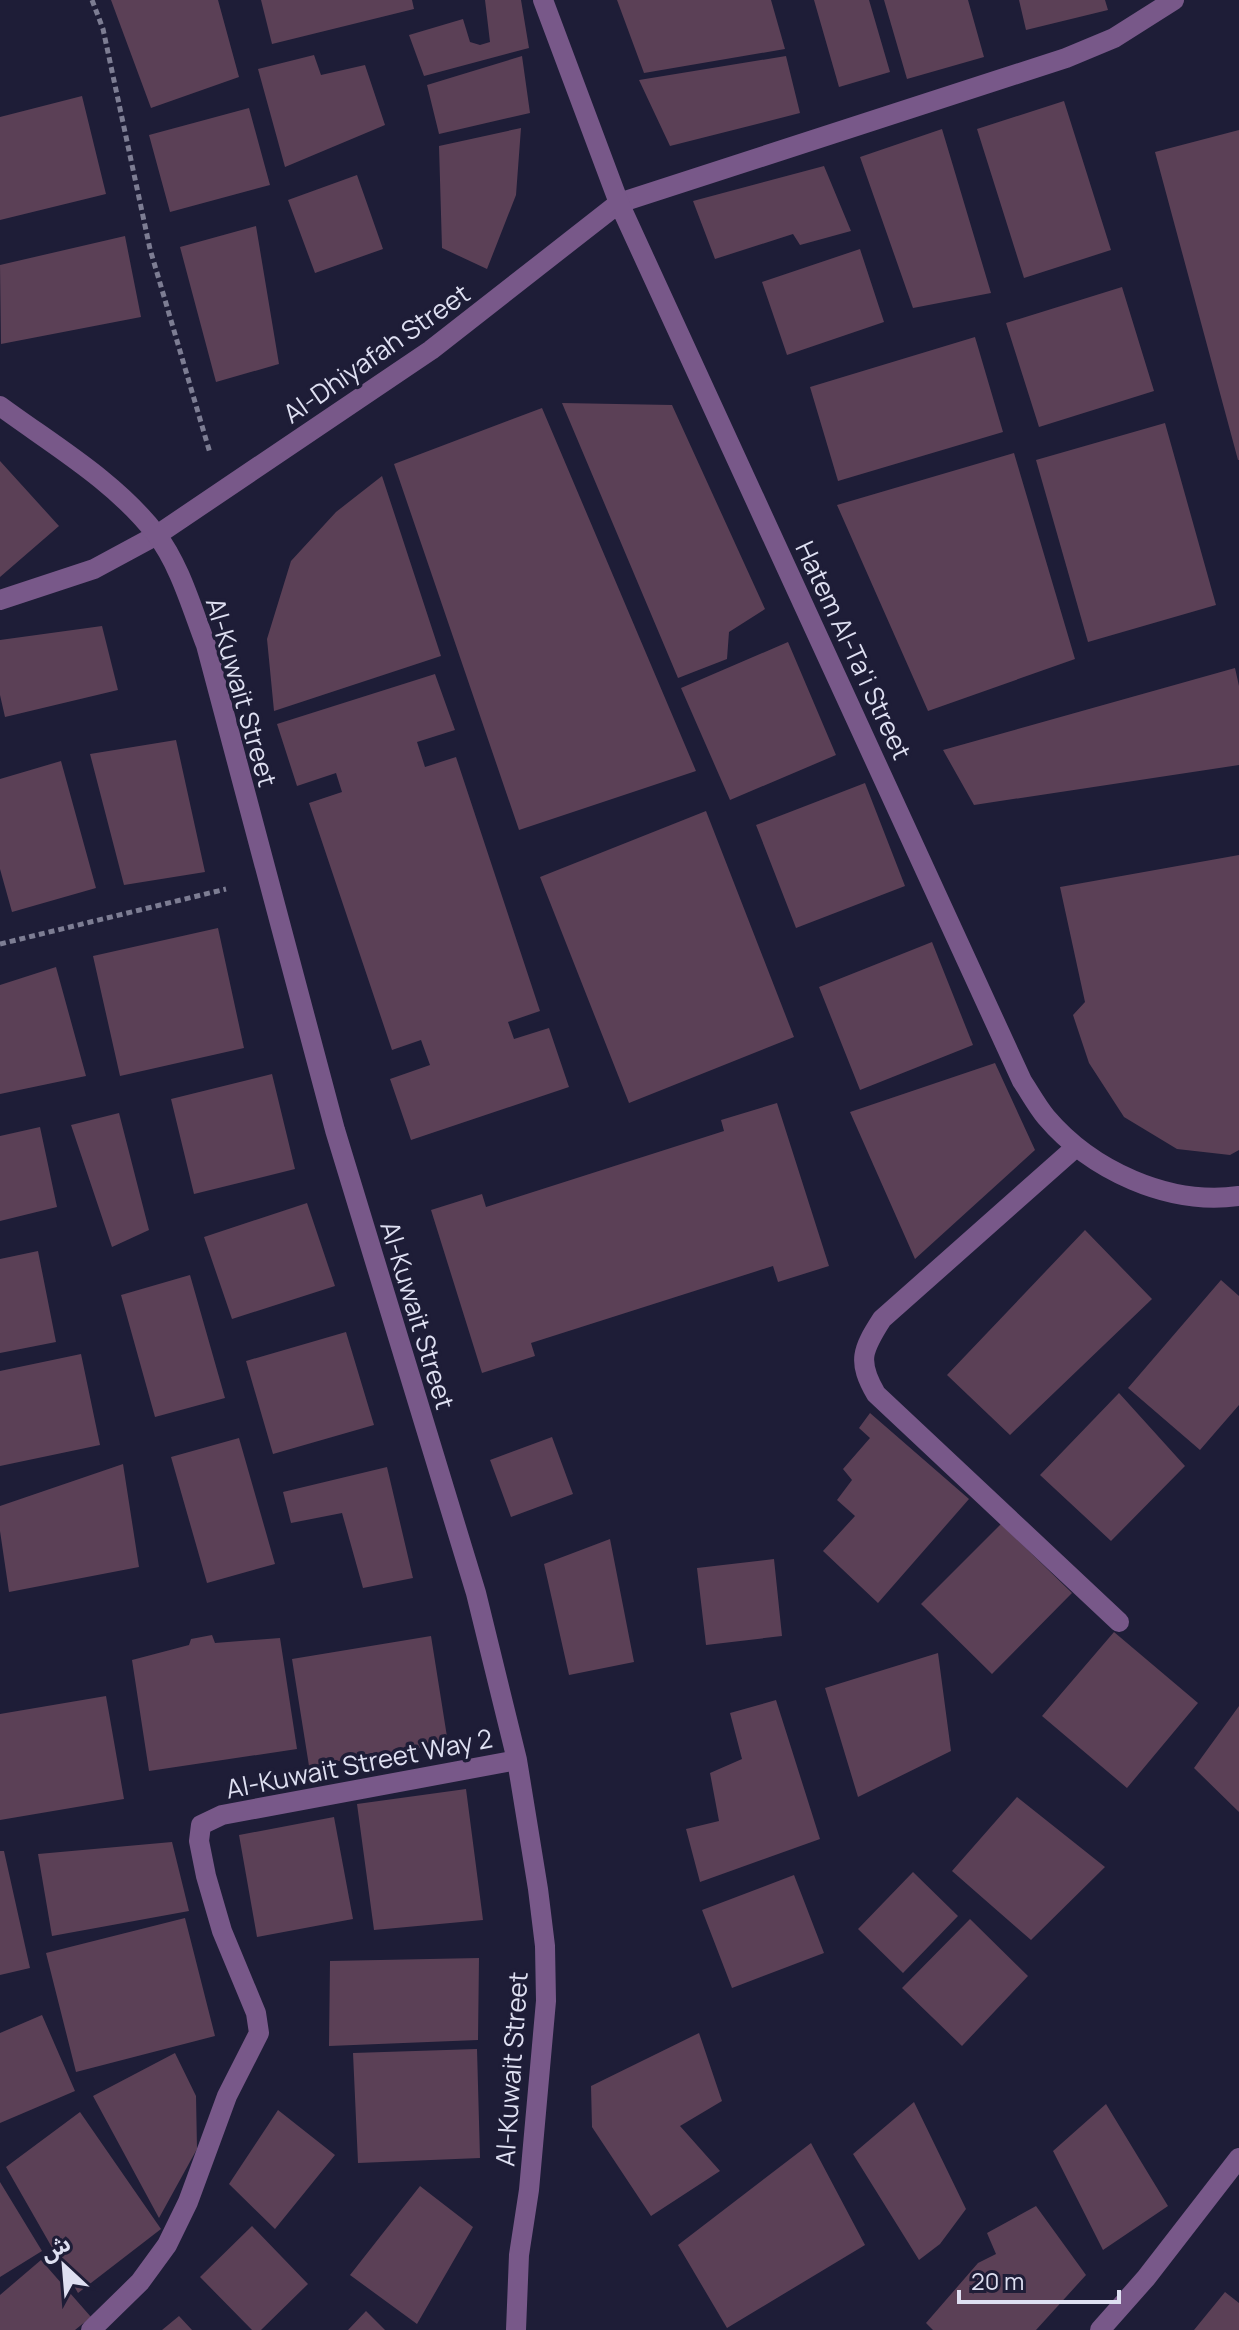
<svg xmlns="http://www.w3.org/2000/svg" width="1239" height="2330" font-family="Manrope,'Noto Sans Arabic',sans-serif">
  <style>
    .building { fill: #5b4056 }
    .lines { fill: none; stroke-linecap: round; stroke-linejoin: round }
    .path { stroke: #7d7d93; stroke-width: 5; stroke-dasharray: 6 4; stroke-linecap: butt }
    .service { stroke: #785889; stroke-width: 20 }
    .minor { stroke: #785889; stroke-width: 20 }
    .labels { text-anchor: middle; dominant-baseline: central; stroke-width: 7; stroke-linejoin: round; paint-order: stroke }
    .street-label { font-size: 26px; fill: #dedff1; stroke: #1e1d37 }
  </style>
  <rect width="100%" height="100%" fill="#1e1d37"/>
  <path class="building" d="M111,0H218L239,77L151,108Z
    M261,0H412L414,9L272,44Z
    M485,0H521L529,48L424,76L409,35L463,19L470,42L480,45L490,42Z
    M617,0H771L785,49L644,73Z
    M814,0H869L890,72L839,87Z
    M884,0H968L984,57L907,79Z
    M1019,0H1105L1108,10L1026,30Z
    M314,55L321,75L365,65L385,125L285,167L258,69Z
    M522,56L530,113L439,134L427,85Z
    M786,56L800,113L670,146L639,80Z
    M82,96L106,194L0,220V117Z
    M1064,101L1111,250L1024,278L977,129Z
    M249,108L270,185L170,212L149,135Z
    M521,128L516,195L487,269L442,248L439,146Z
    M942,129L991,293L913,308L860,157Z
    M1239,130V460H1238L1155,152Z
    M824,166L851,231L800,245L793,234L715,259L693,201Z
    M357,175L383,249L315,273L288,200Z
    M256,226L279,364L216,382L180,247Z
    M125,236L141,317L1,344L0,265Z
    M860,249L884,322L787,355L762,282Z
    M1122,287L1154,391L1039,427L1006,323Z
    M975,337L1003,432L838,481L810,387Z
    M562,403L672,405L765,609L729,632L727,659L678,678Z
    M542,408L696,771L519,830L394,464Z
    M1165,423L1216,605L1088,642L1036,460Z
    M1014,453L1075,659L928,711L837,505Z
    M0,461L59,526L0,577Z
    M382,476L441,656L274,711L267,639L291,561L336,512Z
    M102,626L118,690L5,717L0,695V640Z
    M788,642L836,755L730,800L681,688Z
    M1235,668L1239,686V765L974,805L943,750Z
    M435,674L455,730L417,742L425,767L456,757L540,1011L508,1022L514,1039L549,1028L569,1087L411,1140L390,1079L430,1065L421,1040L392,1050L309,803L342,792L336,773L297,786L277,724Z
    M176,740L205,872L124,885L90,754Z
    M61,761L96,888L12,912L0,869V779Z
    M865,783L905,886L796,928L756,825Z
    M706,811L794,1037L629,1103L540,877Z
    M1239,855V1150L1230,1155L1177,1149L1124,1117L1089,1063L1073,1015L1085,1002L1060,887Z
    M218,928L244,1048L120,1076L93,956Z
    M932,942L973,1045L860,1090L819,987Z
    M56,967L86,1076L0,1094V985Z
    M995,1063L1035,1150L915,1259L850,1112Z
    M272,1074L295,1169L194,1194L171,1099Z
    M777,1103L829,1266L778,1282L773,1266L531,1343L535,1356L482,1373L431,1210L482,1194L486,1207L724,1131L721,1120Z
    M119,1113L149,1230L112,1247L71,1125Z
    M40,1127L57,1207L0,1221V1136Z
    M307,1203L335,1286L232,1319L204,1237Z
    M1085,1230L1152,1299L1010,1435L947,1375Z
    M38,1251L56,1342L0,1353V1259Z
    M190,1275L225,1398L155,1417L121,1295Z
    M1221,1280L1239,1296V1405L1200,1450L1128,1388Z
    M346,1332L374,1425L273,1454L246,1361Z
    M81,1354L100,1445L0,1466V1371Z
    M1119,1393L1185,1466L1111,1541L1040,1475Z
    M870,1413L969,1499L878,1603L823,1551L855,1516L837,1500L852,1480L843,1469L870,1438L859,1428Z
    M552,1437L573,1494L511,1517L490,1460Z
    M239,1438L275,1564L207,1583L171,1457Z
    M123,1464L139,1567L9,1592L0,1531V1506Z
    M387,1467L413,1578L363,1588L342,1513L291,1523L283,1492Z
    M1001,1524L1072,1593L992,1674L921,1604Z
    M610,1539L634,1662L569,1675L544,1564Z
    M774,1559L782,1636L706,1645L697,1568Z
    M1114,1632L1198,1703L1127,1788L1042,1716Z
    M212,1635L215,1643L280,1638L297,1749L149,1771L132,1660L189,1645L191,1639Z
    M431,1636L448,1743L309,1766L292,1659Z
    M938,1653L951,1751L858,1797L825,1688Z
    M106,1696L124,1799L0,1820V1714Z
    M776,1700L820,1839L700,1882L686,1829L719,1821L710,1773L742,1759L730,1713Z
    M1239,1706V1812L1194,1768Z
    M466,1789L483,1920L374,1930L357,1804Z
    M1017,1797L1105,1867L1031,1940L952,1871Z
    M334,1817L353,1919L257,1937L239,1835Z
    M172,1842L189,1911L52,1936L38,1854Z
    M0,1851H4L30,1968L0,1975Z
    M913,1872L958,1916L903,1973L858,1929Z
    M794,1875L824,1953L732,1988L702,1910Z
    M185,1918L215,2036L76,2072L46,1953Z
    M970,1919L1028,1976L962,2046L902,1988Z
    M479,1958L478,2040L329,2046L330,1961Z
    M42,2015L75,2091L0,2123V2033Z
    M699,2033L722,2101L680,2126L720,2171L651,2216L592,2127L591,2086Z
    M477,2049L480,2158L358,2163L353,2053Z
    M175,2053L196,2096L197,2149L159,2218L93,2096Z
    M914,2102L966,2209L940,2244L919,2260L853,2154Z
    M1106,2104L1168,2206L1103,2250L1053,2151Z
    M278,2110L335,2155L275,2229L229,2184Z
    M80,2112L161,2229L78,2293L6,2167Z
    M811,2143L865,2245L727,2328L678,2245Z
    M0,2182L42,2251L0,2277Z
    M420,2186L473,2227L417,2324L350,2275Z
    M1036,2206L1086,2275L1036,2330H933L926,2323L978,2263L996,2254L987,2233Z
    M252,2226L308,2284L261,2330H252L200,2277Z
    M41,2260L91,2317L75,2330H0V2295Z
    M1225,2292L1239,2303V2330H1194Z
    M366,2311L385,2330H348Z
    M179,2316L192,2330H162Z"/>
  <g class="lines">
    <path class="path" d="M92,0L103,29L150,249L210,453
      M0,944L226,889"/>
    <path class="service" d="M619,203L1066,58L1114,38L1174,0
      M0,600L94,569L157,535"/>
    <path class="minor" d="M543,0L619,203L1022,1081C1030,1093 1037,1106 1046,1117C1091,1170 1168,1206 1239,1196
      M0,406C53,445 115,481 156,534C180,565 192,609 206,645L335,1130L476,1593L517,1760L538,1889L545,1946L546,2001L529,2190L519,2255L516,2330
      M157,535L431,350L619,203
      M1076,1147L882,1319C862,1350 857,1361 876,1394L1119,1622
      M91,2330L140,2282L167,2245L188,2202L227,2096L259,2033L256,2013L222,1931L206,1876L199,1841L201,1825L222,1815L517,1760
      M1100,2330L1146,2278L1239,2158"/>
  </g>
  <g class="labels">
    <g class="street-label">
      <text transform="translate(376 353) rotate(-35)">Al-Dhiyafah Street</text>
      <text transform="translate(854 650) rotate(65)">Hatem Al-Ta'i Street</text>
      <text transform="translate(242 692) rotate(74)">Al-Kuwait Street</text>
      <text transform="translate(418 1315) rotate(73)">Al-Kuwait Street</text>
      <text transform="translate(359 1763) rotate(-11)">Al-Kuwait Street Way 2</text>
      <text transform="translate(511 2069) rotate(-86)">Al-Kuwait Street</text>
    </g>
  </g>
  <g transform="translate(64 2266) rotate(334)" stroke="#1e1d37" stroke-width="6" paint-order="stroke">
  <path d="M0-6L14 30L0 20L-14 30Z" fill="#dedff1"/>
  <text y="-12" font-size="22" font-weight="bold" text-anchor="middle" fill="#dedff1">ش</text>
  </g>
  <path d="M959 2290v12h160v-12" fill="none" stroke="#dedff1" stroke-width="4"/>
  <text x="971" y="2290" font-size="24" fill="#dedff1" stroke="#1e1d37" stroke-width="6" paint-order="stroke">20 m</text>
</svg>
